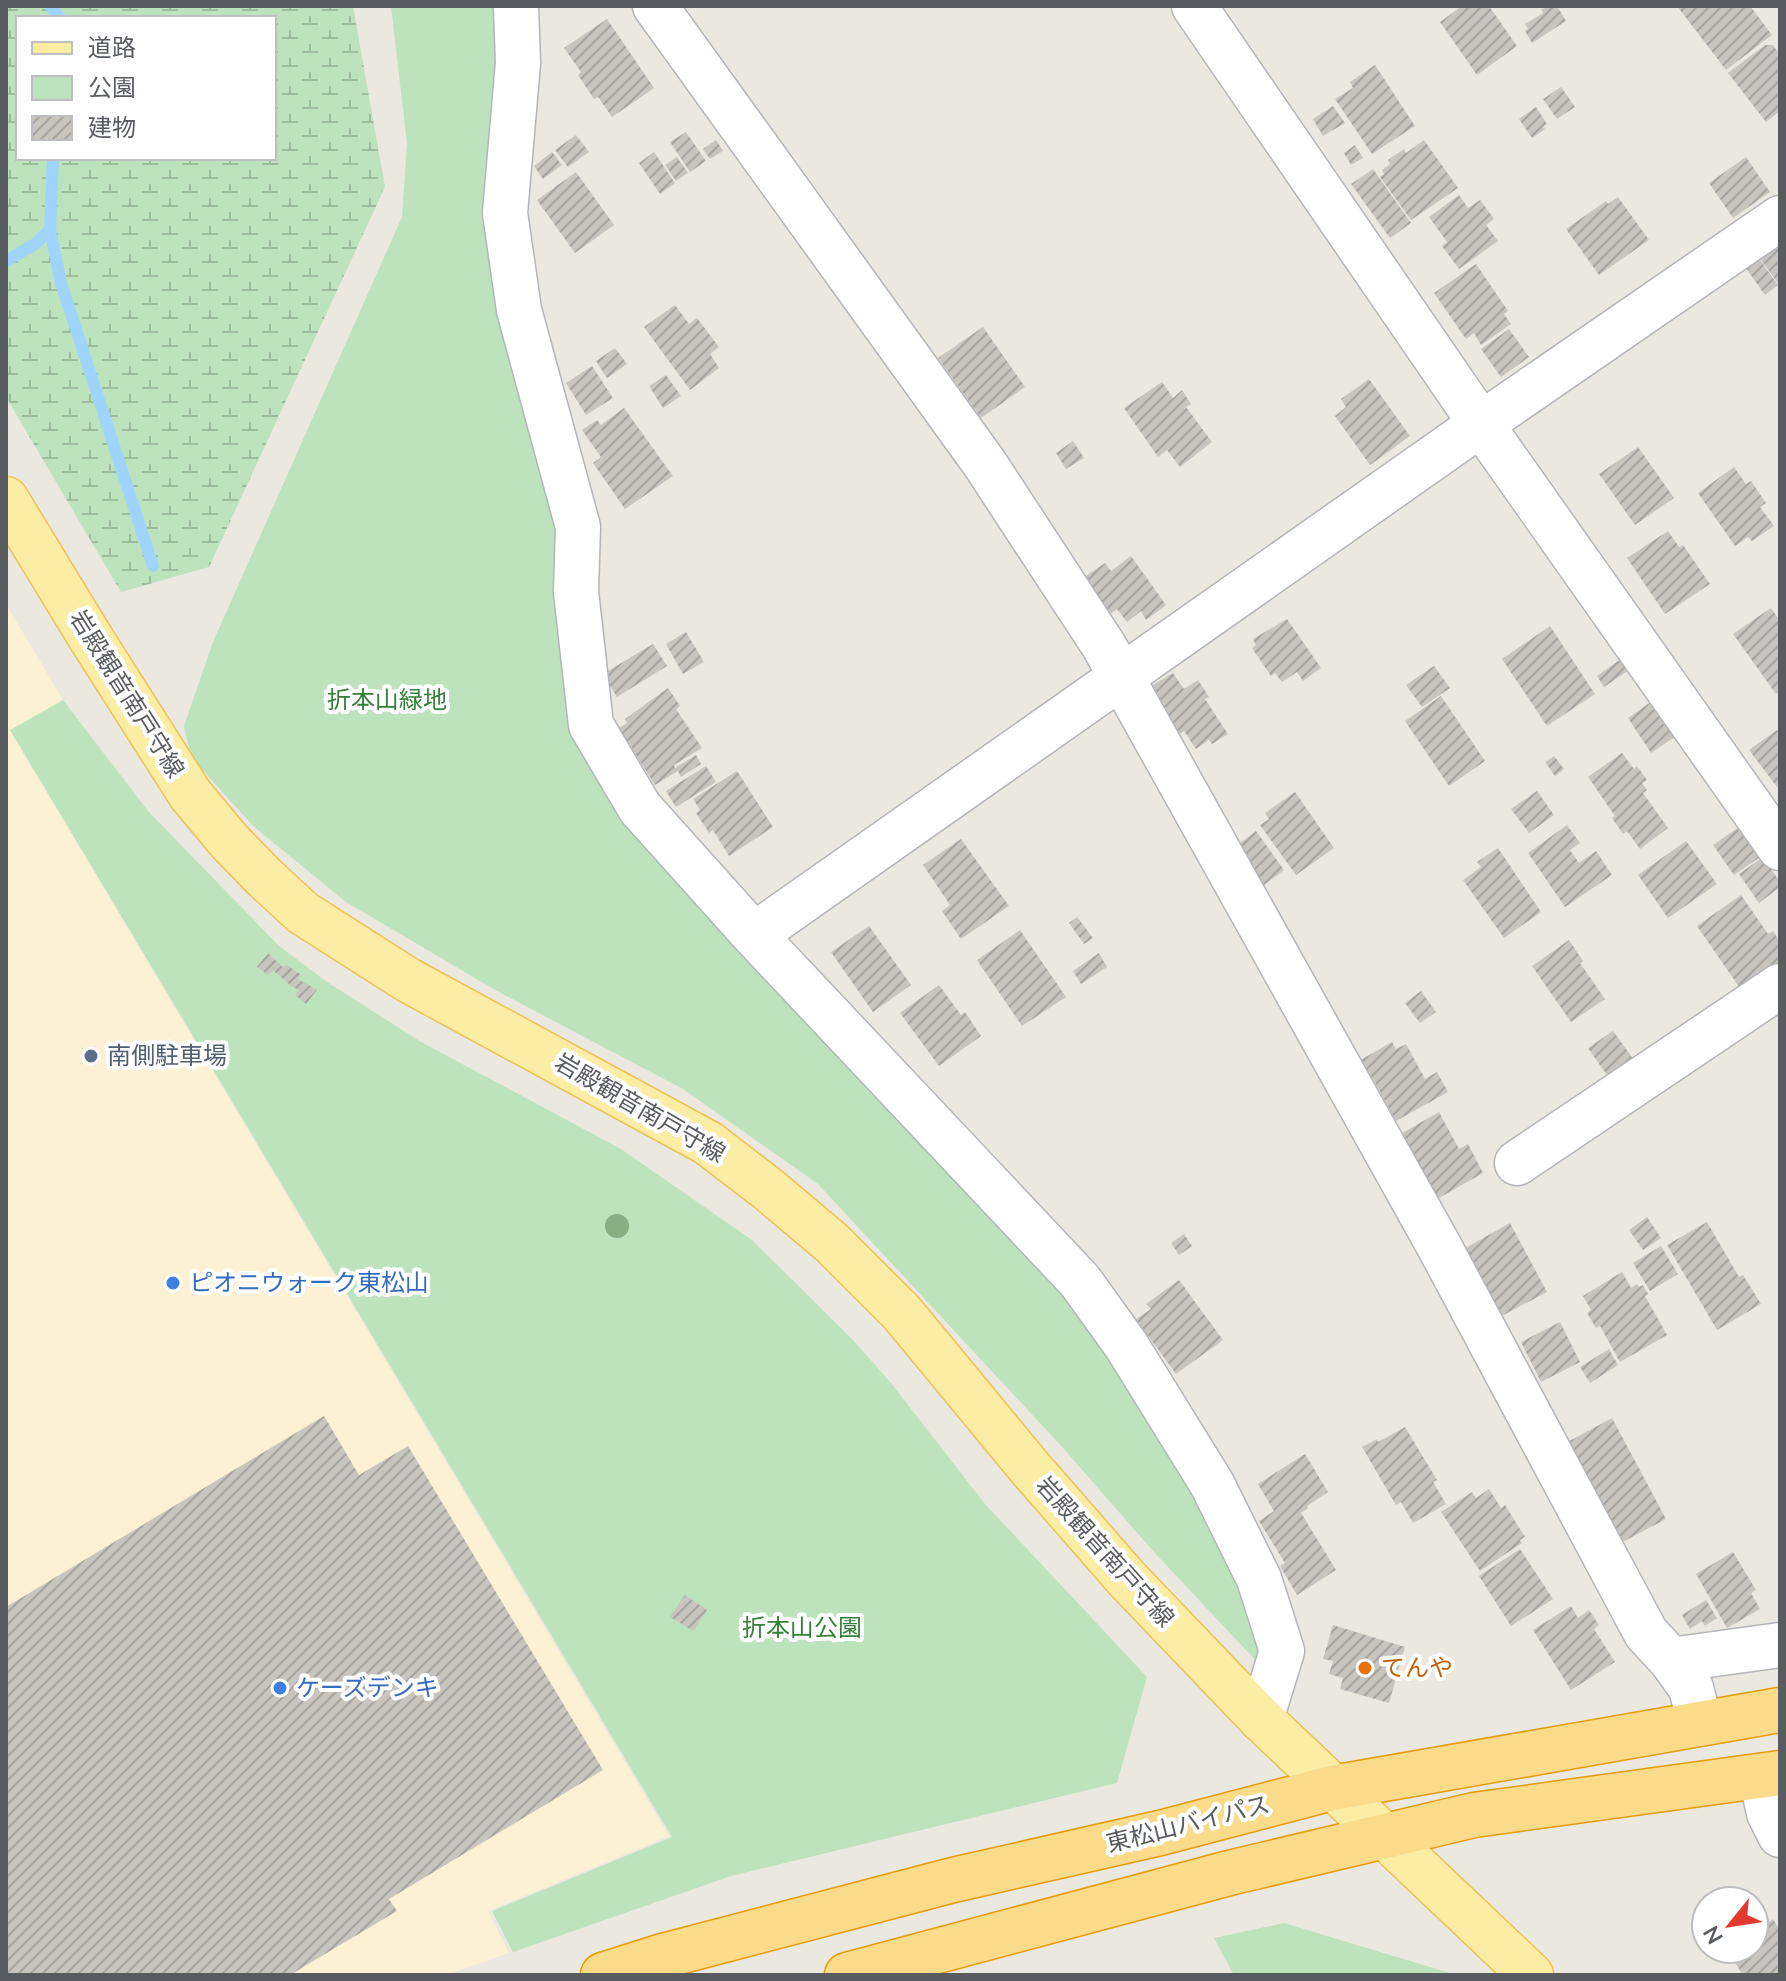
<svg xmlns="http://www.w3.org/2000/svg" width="1786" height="1981" font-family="'Nunito Sans','Noto Sans JP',sans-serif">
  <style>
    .commercial { fill: #fcf2d3 }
    .wetland { fill: url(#wetland-marsh); fill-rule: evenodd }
    .green { fill: #bce3bc }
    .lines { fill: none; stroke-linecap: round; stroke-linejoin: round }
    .stream { stroke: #9fd4fc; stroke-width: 12 }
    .building { fill: url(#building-hatch) }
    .minor-casing { stroke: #b2b6ba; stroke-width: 47 }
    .major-casing { stroke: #ecc158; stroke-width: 47 }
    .highway-casing { stroke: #e39c08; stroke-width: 47 }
    .minor { stroke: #fff; stroke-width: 44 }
    .major { stroke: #fceda4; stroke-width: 44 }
    .highway { stroke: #f9db89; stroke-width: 44 }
    .tree { fill: #87af84 }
    .service-dot { fill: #5c6f8a; stroke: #fff; stroke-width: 3 }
    .shop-dot { fill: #3f7fe0; stroke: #fff; stroke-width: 3 }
    .food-dot { fill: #e8710a; stroke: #fff; stroke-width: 3 }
    .labels { text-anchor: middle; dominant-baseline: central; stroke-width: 8; stroke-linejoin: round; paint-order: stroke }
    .street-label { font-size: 24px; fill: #585c60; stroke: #fff }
    .park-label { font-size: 24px; fill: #368139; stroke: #fff }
    .service-label { font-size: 24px; fill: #4e5e75; stroke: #fff; text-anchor: start }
    .shop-label { font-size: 24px; fill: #366cbe; stroke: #fff; text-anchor: start }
    .food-label { font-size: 24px; fill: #c56008; stroke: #fff; text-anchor: start }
  </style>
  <defs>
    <pattern id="wetland-marsh" width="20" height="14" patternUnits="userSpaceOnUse" patternTransform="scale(2)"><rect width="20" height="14" fill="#bce3bc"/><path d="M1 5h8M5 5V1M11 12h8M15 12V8" fill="none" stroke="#9cbb9c"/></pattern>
    <pattern id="building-hatch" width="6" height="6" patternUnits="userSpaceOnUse" patternTransform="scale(2)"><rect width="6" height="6" fill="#c8c5bf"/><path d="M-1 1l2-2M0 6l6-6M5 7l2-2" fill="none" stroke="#a5a39f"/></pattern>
  </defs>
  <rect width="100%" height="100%" fill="#ebe8df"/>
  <path class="commercial" d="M6,604L63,700L10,731L669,1836L488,1911L509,1953L445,1975H6Z"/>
  <path class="wetland" d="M6,6H353L385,187L209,567L121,592L6,397ZM18,18H274V158H18Z"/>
  <path class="green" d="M391,6H504L559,545L556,628L572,682L581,751L618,814L987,1198L1127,1378L1233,1566L1240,1592L1265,1646L1259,1664L1153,1551L1063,1448L818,1184L683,1089L497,991L346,902L252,825L191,757L184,726L213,642L402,217L407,144Z
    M63,700L148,811L279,946L327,982L421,1042L621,1149L752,1240L853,1340L891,1383L985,1504L1147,1677L1117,1783L731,1876L513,1952L492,1911L672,1837L10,730Z
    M1284,1923L1450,1973L1453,1975H1234L1214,1938Z"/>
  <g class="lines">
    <path class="stream" d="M50,6L60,18
      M53,158L50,230L61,283L153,566
      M6,261L35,244L50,230"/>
  </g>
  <path class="building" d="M1462,6H1489L1517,46L1477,75L1440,22Z
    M1548,6H1557L1566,21L1532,43L1525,31L1528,29L1525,24L1543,13L1541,10Z
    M1677,6H1750L1772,35L1726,70Z
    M607,19L654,88L612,117L598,97L594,99L578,75L581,72L564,48Z
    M1765,45H1773L1780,55V111L1766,122L1728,73Z
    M1375,65L1415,126L1372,154L1335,99L1353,88L1350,82Z
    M1561,87L1575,107L1557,119L1543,99Z
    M1333,106L1345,123L1323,136L1313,119Z
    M1536,107L1547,124L1543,127L1545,129L1532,138L1519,119Z
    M686,132L706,161L690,172L670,142Z
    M576,135L589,152L568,167L555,150Z
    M716,140L723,151L710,159L703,149Z
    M1424,140L1458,188L1411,220L1380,177L1384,174L1382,170L1390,164L1388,160L1404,149L1406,153Z
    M1355,145L1363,158L1351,165L1344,153Z
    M552,152L562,165L543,179L534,166Z
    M654,152L675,183L660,194L639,163Z
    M677,157L688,173L676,181L665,165Z
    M1746,157L1770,192L1733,218L1709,183Z
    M1373,169L1411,223L1390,238L1351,184Z
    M576,172L614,225L575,253L537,200Z
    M1459,195L1468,208L1480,200L1494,219L1486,225L1498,241L1459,269L1442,246L1447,242L1429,217Z
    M1618,197L1649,240L1599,275L1566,229L1606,201L1608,204Z
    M1776,245L1780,250V286L1759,257Z
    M1758,257L1778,285L1765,295L1745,267Z
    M1476,264L1508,311L1504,314L1511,324L1481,345L1474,333L1466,339L1434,293Z
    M675,305L689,324L697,318L719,347L710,354L719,368L690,390L644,327Z
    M983,327L1025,387L981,418L938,358Z
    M1509,329L1529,357L1501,377L1481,349Z
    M615,348L627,364L607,378L596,361Z
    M592,366L613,398L586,415L566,383Z
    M666,375L681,396L663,408L649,386Z
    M1369,379L1410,436L1370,465L1335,416L1346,407L1341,399Z
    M1162,382L1173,398L1182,390L1191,404L1186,407L1212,442L1180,467L1167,450L1158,457L1124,408Z
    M624,408L673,476L625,509L593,463L601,457L582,430L597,420L601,425Z
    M1073,441L1084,458L1066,469L1056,453Z
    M1638,447L1674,498L1635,525L1599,474Z
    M1734,467L1746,484L1751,481L1766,503L1760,507L1774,526L1752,541L1748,537L1735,546L1698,493Z
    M1668,531L1679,547L1683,545L1710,584L1665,614L1627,558Z
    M1131,556L1166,605L1146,620L1141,611L1127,622L1117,609L1108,616L1081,579L1105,563L1111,571Z
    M1771,608L1780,621V691L1776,694L1733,634Z
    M1287,619L1321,668L1303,681L1297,672L1282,682L1275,673L1271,676L1252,648L1256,645L1253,639Z
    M1550,626L1595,694L1547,726L1502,659Z
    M686,632L704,662L683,674L666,644Z
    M653,644L667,666L617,697L603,674Z
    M1621,659L1629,670L1604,687L1597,676Z
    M1434,666L1450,688L1422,707L1406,685Z
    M1173,673L1184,689L1198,680L1209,697L1205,699L1228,734L1212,744L1209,740L1196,749L1184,731L1175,737L1159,713L1166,709L1151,686Z
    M668,688L680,706L676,709L702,748L674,765L675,768L696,755L701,764L681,777L678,771L655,785L619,728L627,723L625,719Z
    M1441,696L1485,761L1449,786L1405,721Z
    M1652,701L1676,736L1651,753L1628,718Z
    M1777,730L1780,735V785L1777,787L1749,750Z
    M1622,753L1634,769L1637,766L1647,780L1642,783L1647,790L1643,793L1668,828L1640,849L1627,831L1623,834L1612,818L1615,816L1588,777Z
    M1554,756L1564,769L1555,776L1545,762Z
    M706,766L716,782L676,807L666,791Z
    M737,771L773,827L729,856L713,830L709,833L696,813L700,810L693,799Z
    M1537,791L1554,815L1529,833L1511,809Z
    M1295,792L1334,848L1296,875L1260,825L1269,819L1265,813Z
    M1567,825L1580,843L1570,850L1579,863L1596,851L1612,875L1565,907L1528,853Z
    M1742,825L1763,855L1734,875L1713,845Z
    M1256,831L1284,870L1260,888L1232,849Z
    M961,839L1009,906L961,939L942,911L950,905L923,865Z
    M1686,841L1717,884L1668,918L1638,875Z
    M1498,848L1541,912L1504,938L1463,880L1481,867L1477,862Z
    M1763,857L1780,882V887L1759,903L1739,874Z
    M1741,895L1768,934L1773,931L1780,942V964L1742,991L1697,926Z
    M1077,917L1093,938L1084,944L1069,923Z
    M869,926L911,985L873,1012L831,952Z
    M1020,930L1066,997L1022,1026L977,960Z
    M1569,940L1583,961L1580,963L1605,999L1571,1022L1532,966Z
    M268,953L284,968L287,965L301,975L298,979L317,990L306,1004L295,995L299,990L291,986L273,970L269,975L257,967Z
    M1099,953L1107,967L1081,984L1073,971Z
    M939,985L961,1015L965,1012L981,1036L939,1066L900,1013Z
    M1421,991L1436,1012L1420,1023L1405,1003Z
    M1613,1031L1634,1060L1609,1078L1588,1048Z
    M1392,1042L1396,1049L1406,1044L1425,1079L1437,1072L1448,1092L1396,1121L1373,1079L1367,1082L1357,1062Z
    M1439,1112L1459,1149L1468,1144L1483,1173L1430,1203L1397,1136Z
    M1647,1217L1661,1238L1643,1250L1629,1230Z
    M1707,1222L1739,1277L1743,1275L1761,1304L1717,1330L1667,1245Z
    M1510,1223L1547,1292L1496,1319L1460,1251Z
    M1184,1234L1192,1246L1179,1255L1171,1243Z
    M1661,1246L1678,1274L1650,1291L1633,1263Z
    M1622,1272L1631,1288L1637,1284L1639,1287L1643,1285L1648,1294L1645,1296L1667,1335L1620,1362L1600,1326L1596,1328L1587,1313L1591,1310L1583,1296Z
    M1179,1280L1223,1340L1176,1374L1136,1319L1151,1309L1146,1304Z
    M1560,1322L1580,1362L1541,1382L1521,1342Z
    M1609,1349L1618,1365L1590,1383L1580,1367Z
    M324,1416L359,1475L408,1446L603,1770L389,1899L397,1911L290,1975H6V1607Z
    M1612,1418L1666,1519L1615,1546L1562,1445Z
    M1405,1427L1437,1480L1433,1482L1446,1504L1413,1523L1401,1502L1396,1505L1362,1447L1377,1439L1378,1442Z
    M1305,1454L1328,1492L1307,1506L1308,1508L1301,1513L1336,1570L1297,1595L1280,1566L1285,1563L1259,1521L1274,1511L1258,1484Z
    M1489,1489L1501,1508L1505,1505L1525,1537L1520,1540L1522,1543L1480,1571L1441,1512L1472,1492L1476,1498Z
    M1520,1549L1553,1599L1511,1626L1479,1576Z
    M1733,1552L1756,1590L1751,1593L1760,1609L1727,1628L1696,1574Z
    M685,1595L707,1610L693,1631L670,1617Z
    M1706,1600L1717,1618L1705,1626L1702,1621L1690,1629L1682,1615Z
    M1571,1606L1578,1618L1589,1610L1599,1625L1594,1629L1615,1662L1571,1690L1533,1630Z
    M1333,1625L1405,1647L1389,1703L1340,1689L1343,1678L1329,1674L1333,1661L1323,1659Z
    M1773,1919L1780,1930V1975H1743L1727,1951L1754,1949V1932Z"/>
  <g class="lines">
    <defs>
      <path id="minor" d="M516,6L518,63L505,213L519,310L578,527L576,592L591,725L640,808L754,935L1080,1281L1126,1345L1212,1484L1259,1579L1282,1651L1261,1719
        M655,6L985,464L1104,646L1439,1246L1646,1633L1671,1660L1780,1645
        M1194,6L1481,424L1780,848
        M754,935L1481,424L1780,218
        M1517,1163L1780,986
        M1671,1660L1691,1688L1700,1723
        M1761,1776L1769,1813L1780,1835"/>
      <path id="major" d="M6,499L92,640L190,794L229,841L265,878L303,913L408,980L708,1143L768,1189L832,1243L902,1313L1030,1468L1127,1579L1261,1719L1531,1975"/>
      <path id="highway" d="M603,1975L663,1956L953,1880L1160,1833L1332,1788L1780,1710
        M847,1975L1233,1872L1474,1815L1780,1773"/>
    </defs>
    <use href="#minor" class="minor-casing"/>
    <use href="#major" class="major-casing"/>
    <use href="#highway" class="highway-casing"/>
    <use href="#minor" class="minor"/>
    <use href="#major" class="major"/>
    <use href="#highway" class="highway"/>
  </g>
  <circle class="tree" cx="617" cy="1226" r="12"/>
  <circle class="service-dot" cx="91" cy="1056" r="8"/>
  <g class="shop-dot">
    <circle cx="173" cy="1283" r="8"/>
    <circle cx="280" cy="1688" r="8"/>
  </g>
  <circle class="food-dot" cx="1365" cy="1668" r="8"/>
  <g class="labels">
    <g class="street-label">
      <text transform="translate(127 694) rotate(58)">岩殿観音南戸守線</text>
      <text transform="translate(640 1108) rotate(30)">岩殿観音南戸守線</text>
      <text transform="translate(1105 1552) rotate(48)">岩殿観音南戸守線</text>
      <text transform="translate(1188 1824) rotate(-14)">東松山バイパス</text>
    </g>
    <g class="park-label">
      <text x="387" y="700">折本山緑地</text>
      <text x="802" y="1628">折本山公園</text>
    </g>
    <g class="service-label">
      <text x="107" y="1056">南側駐車場</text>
    </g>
    <g class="shop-label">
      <text x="189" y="1283">ピオニウォーク東松山</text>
      <text x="296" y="1688">ケーズデンキ</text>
    </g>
    <g class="food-label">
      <text x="1381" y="1668">てんや</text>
    </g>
  </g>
  <rect width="1786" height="1981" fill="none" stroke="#585c60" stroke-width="16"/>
  <rect x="16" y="16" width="260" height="144" fill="#ffffff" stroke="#bcbebf" stroke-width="2"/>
  <rect x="32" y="42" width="40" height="12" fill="#fceda4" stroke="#bcbebf" stroke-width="2"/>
  <text x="88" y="56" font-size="24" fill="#585c60">道路</text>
  <rect x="32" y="76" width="40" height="24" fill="#bce3bc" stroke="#bcbebf" stroke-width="2"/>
  <text x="88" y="96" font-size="24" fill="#585c60">公園</text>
  <rect x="32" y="116" width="40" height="24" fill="url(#building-hatch)" stroke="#bcbebf" stroke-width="2"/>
  <text x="88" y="136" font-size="24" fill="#585c60">建物</text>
  <g transform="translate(1730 1925) rotate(240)"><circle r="38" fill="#ffffff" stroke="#bcbebf" stroke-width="2"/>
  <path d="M0-6L14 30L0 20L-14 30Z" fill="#e23a2e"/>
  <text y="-12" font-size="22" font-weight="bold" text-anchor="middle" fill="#585c60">N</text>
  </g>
</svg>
